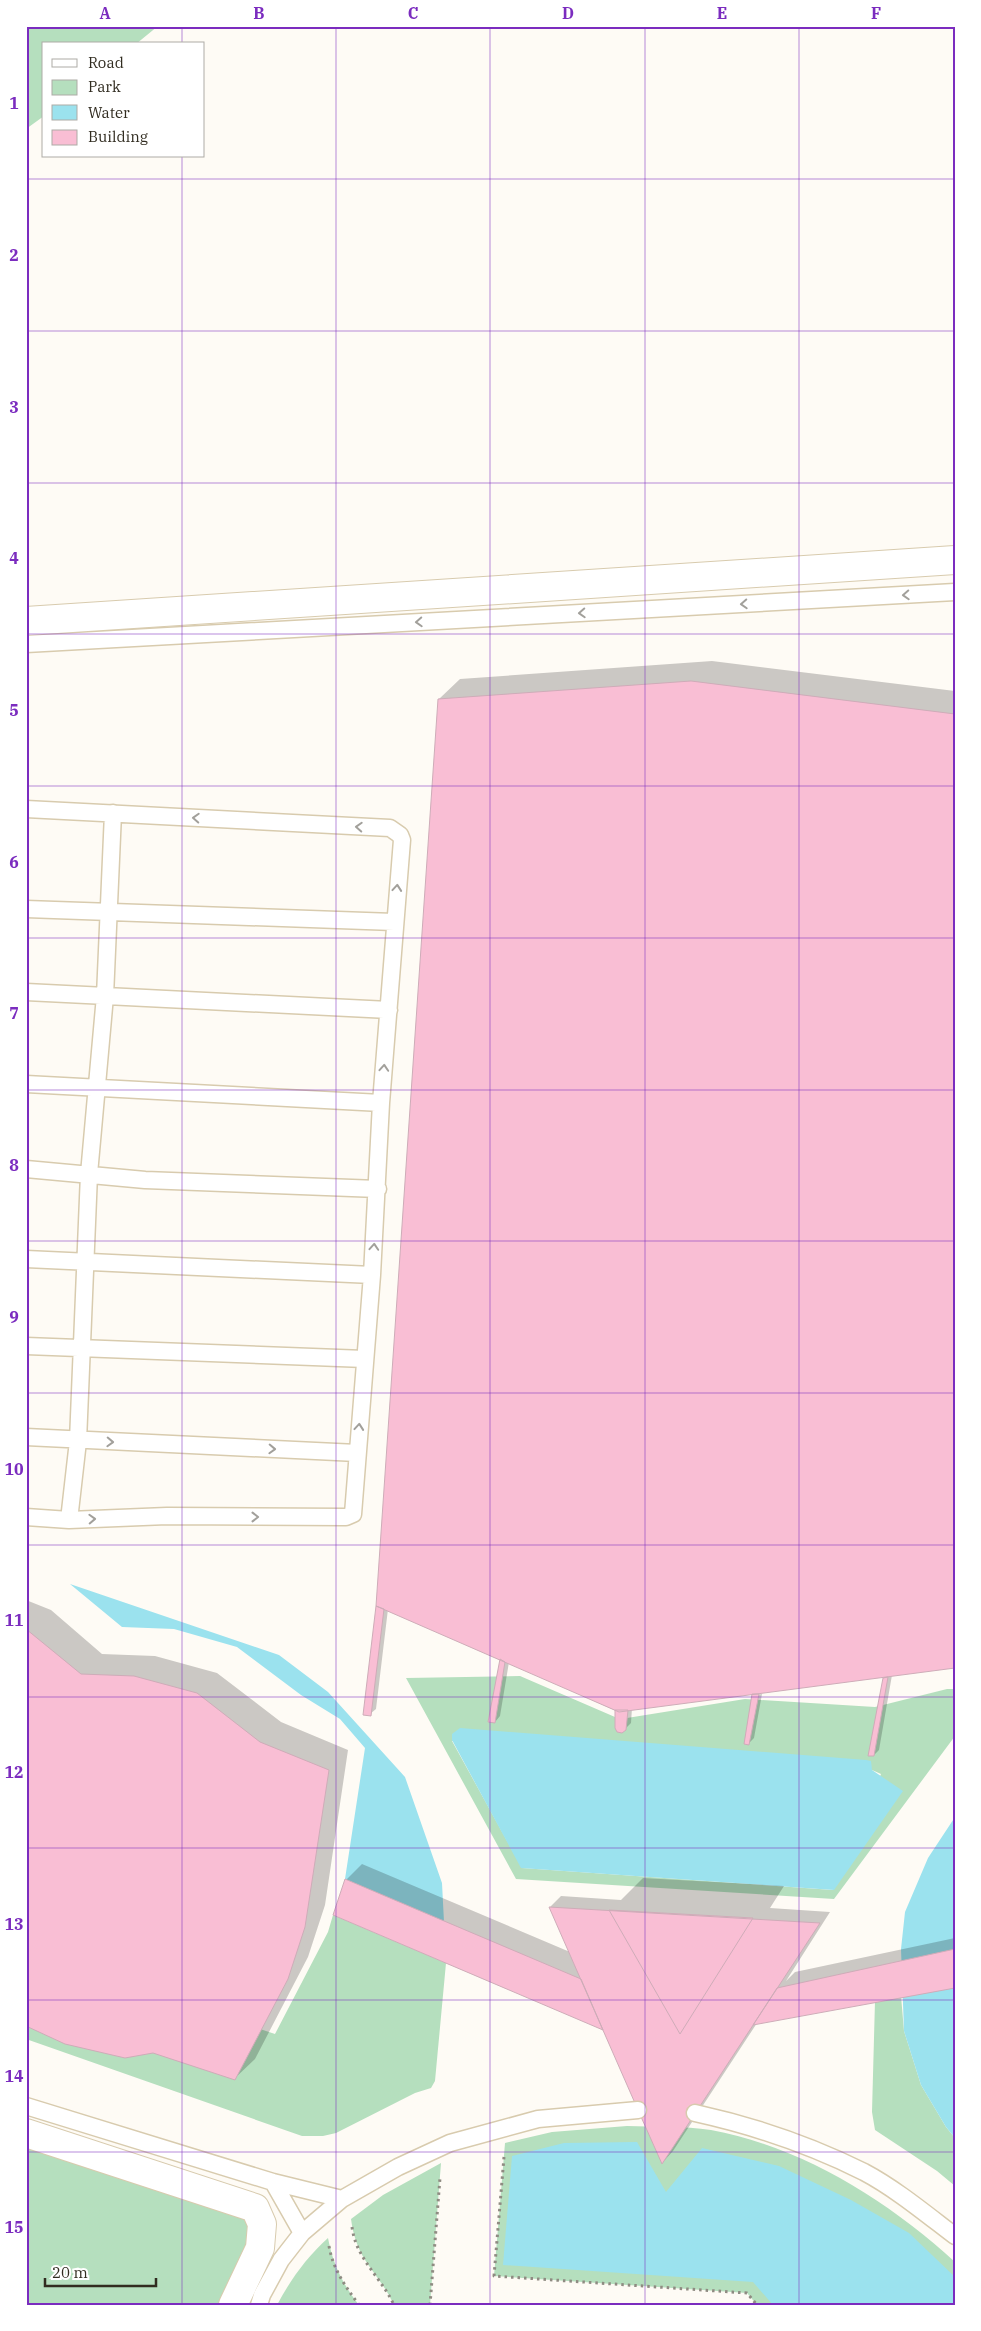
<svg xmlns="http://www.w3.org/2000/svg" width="981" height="2331" font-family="'IBM Plex Serif',serif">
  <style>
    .green { fill: #b5dfbe; fill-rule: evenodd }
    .water { fill: #9be2ee }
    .shadow { fill: #0003 }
    .building { fill: #f9bed4; stroke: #ceacb8 }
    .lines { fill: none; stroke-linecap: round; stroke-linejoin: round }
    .lane-casing { stroke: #d8cbae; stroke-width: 19 }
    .street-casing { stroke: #d8cbae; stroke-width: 30 }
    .path { stroke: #8f8b82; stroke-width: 3; stroke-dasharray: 2.5 4; stroke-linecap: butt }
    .lane { stroke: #fff; stroke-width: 16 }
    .street { stroke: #fff; stroke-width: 28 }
    .oneway { stroke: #a2a09b }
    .grid { fill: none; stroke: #7b2cbf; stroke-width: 1; stroke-opacity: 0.55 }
    .neatline { fill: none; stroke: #7b2cbf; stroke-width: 2 }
    .grid-label { font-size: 16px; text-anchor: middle; font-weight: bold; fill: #7b2cbf }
  </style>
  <rect width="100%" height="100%" fill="#fefbf5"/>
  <path class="green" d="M26,26H158L136,44H44V116L26,129Z
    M520,1676L615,1717L627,1718L745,1699L875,1707L947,1689H955V1736L834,1899L516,1879L406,1678ZM452,1741L872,1770L881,1774L833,1890L522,1868Z
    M333,1915L446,1963L435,2081L431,2088L415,2093L336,2133L323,2136H302L26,2039V1950L275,2034L328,1932Z
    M901,1996L904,2031L921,2085L946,2127L955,2138V2186L937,2171L875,2130L872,2112L875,2001Z
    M627,2126C654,2127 684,2126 711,2130C802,2147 887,2200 955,2262V2305H757L747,2293L494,2276L505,2143L552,2132Z
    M26,2133L255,2208L233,2305H26Z
    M441,2163L430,2305H394C377,2269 357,2263 351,2219L383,2195Z
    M328,2238C333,2264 342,2283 359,2305H277C291,2279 306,2258 328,2238Z"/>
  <path class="water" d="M70,1584L279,1655L328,1692L405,1777L442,1883L444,1922L345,1879L365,1748L340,1719L301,1695L237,1647L174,1629L122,1627Z
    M460,1728L866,1760L871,1761L872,1770L903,1791L834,1890L521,1868L452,1740V1734Z
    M955,1817V2138L946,2127L921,2085L904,2031L901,1949L905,1912L928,1858Z
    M637,2142L666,2192L702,2148L779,2166L851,2200L909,2233L955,2277V2305H773L753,2282L503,2265L512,2156L564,2143Z"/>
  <path class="shadow" d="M712,661L955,691V1667L892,1675L879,1750L874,1755H870L884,1676L756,1693V1695L762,1694L754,1738L749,1743L754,1693L632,1708L631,1723L625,1729L616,1711L509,1662L500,1716L495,1722L501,1659L388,1609L376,1709L370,1714L439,699L460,679Z
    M26,1600L51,1610L102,1654L155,1656L217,1673L281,1722L348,1750L325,1905L308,1957L255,2059L234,2079L153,2052L26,2025Z
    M362,1864L570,1952L550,1907L561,1896L621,1900L643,1878L784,1886L770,1908L830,1912L786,1981L795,1972L955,1938V1986L757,2023L673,2151L663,2162L604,2028L346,1880Z"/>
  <path class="building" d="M691,681L955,714V1668L619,1712L376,1606L438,699Z
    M376,1606L384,1609L371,1716L363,1715Z
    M26,1629L81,1674L134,1676L197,1693L260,1742L329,1770L305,1927L288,1979L235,2080L153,2053L125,2058L65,2044L26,2026Z
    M500,1659L505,1662L495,1723L488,1722Z
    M888,1677L874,1756H868L883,1678Z
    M752,1694H759L749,1745L744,1744Z
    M615,1710H628L626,1730L622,1733L617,1732L615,1728Z
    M345,1879L581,1979L603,2030L333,1915Z
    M549,1907L820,1923L662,2164L638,2110Z
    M609,1910L753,1918L680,2034Z
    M955,1949V1988L753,2025L777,1988Z"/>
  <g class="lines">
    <defs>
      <path id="lane" d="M26,644L955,592
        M26,809L390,828L400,835L402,840L381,1103L372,1275L353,1514L346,1517L167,1516L69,1520L26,1517
        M26,909L394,922
        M26,992L389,1010
        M26,1084L381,1103
        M26,1169L145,1180L378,1189
        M26,1259L372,1275
        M26,1346L365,1359
        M26,1437L357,1453
        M69,1520L78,1441L89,1174L105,996L113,813
        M26,2106L273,2182L342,2199
        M695,2113C754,2126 810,2145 864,2172C896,2189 926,2214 955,2236
        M273,2182L302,2233
        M259,2305L262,2295L281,2260L302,2233L342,2199L398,2167L450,2143L538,2119L638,2110"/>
      <path id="street" d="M26,621L955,560
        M26,2133L255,2208L262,2224L260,2248L233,2305"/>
    </defs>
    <use href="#lane" class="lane-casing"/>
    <use href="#street" class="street-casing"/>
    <path class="path" d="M504,2157L494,2276L747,2293L757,2305
      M352,2227C356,2259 381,2277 394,2305
      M329,2246C333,2269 345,2286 359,2305
      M430,2305L440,2178"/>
    <use href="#lane" class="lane"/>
    <use href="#street" class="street"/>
  </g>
  <defs><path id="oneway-chevron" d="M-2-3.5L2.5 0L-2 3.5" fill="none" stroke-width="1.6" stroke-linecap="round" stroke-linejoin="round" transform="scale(1.25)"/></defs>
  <g class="oneway">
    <use href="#oneway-chevron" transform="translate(906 595) rotate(177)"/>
    <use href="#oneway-chevron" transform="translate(744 604) rotate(177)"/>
    <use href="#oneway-chevron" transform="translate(582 613) rotate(177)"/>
    <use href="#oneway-chevron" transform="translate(419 622) rotate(177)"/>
    <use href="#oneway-chevron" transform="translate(196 818) rotate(-177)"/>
    <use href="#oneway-chevron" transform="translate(359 827) rotate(-177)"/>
    <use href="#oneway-chevron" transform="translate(397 888) rotate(-85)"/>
    <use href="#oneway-chevron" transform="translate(384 1068) rotate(-86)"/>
    <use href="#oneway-chevron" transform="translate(374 1247) rotate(-86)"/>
    <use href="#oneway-chevron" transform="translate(359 1427) rotate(-85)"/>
    <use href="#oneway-chevron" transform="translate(110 1442) rotate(2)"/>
    <use href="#oneway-chevron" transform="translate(272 1449) rotate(2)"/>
    <use href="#oneway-chevron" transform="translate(255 1517)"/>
    <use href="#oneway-chevron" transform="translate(92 1519) rotate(-2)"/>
  </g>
  <path class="grid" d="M182,26V44M336,26V2305M490,26V2305M645,26V2305M799,26V2305M182,156V2305M26,179H955M26,331H955M26,483H955M26,634H955M26,786H955M26,938H955M26,1090H955M26,1241H955M26,1393H955M26,1545H955M26,1697H955M26,1848H955M26,2000H955M26,2152H955"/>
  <rect width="981" height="2331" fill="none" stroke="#ffffff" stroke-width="55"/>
  <rect x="42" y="42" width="162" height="115" fill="#ffffff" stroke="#adaba6"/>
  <rect x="52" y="59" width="25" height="8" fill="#ffffff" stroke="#adaba6"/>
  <text x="88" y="68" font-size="15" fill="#312c20">Road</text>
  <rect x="52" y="80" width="25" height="15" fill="#b5dfbe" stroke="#adaba6"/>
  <text x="88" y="92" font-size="15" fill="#312c20">Park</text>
  <rect x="52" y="105" width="25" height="15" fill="#9be2ee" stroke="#adaba6"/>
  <text x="88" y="118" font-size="15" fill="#312c20">Water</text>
  <rect x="52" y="130" width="25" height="15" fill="#f9bed4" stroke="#adaba6"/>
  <text x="88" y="142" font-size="15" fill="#312c20">Building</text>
  <path d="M45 2278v8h111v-8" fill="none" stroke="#312c20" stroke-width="2.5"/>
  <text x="52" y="2278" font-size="15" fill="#312c20" stroke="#ffffff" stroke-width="4" paint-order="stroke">20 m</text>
  <rect x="28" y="28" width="926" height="2276" class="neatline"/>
  <g class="grid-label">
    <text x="105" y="19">A</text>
    <text x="259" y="19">B</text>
    <text x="413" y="19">C</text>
    <text x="568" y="19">D</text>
    <text x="722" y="19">E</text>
    <text x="876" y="19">F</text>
    <text x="14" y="109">1</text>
    <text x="14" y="261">2</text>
    <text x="14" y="413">3</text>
    <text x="14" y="564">4</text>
    <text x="14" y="716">5</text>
    <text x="14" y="868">6</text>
    <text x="14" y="1019">7</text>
    <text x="14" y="1171">8</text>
    <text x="14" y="1323">9</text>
    <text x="14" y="1475">10</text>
    <text x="14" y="1626">11</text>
    <text x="14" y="1778">12</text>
    <text x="14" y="1930">13</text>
    <text x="14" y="2082">14</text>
    <text x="14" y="2233">15</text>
  </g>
</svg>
